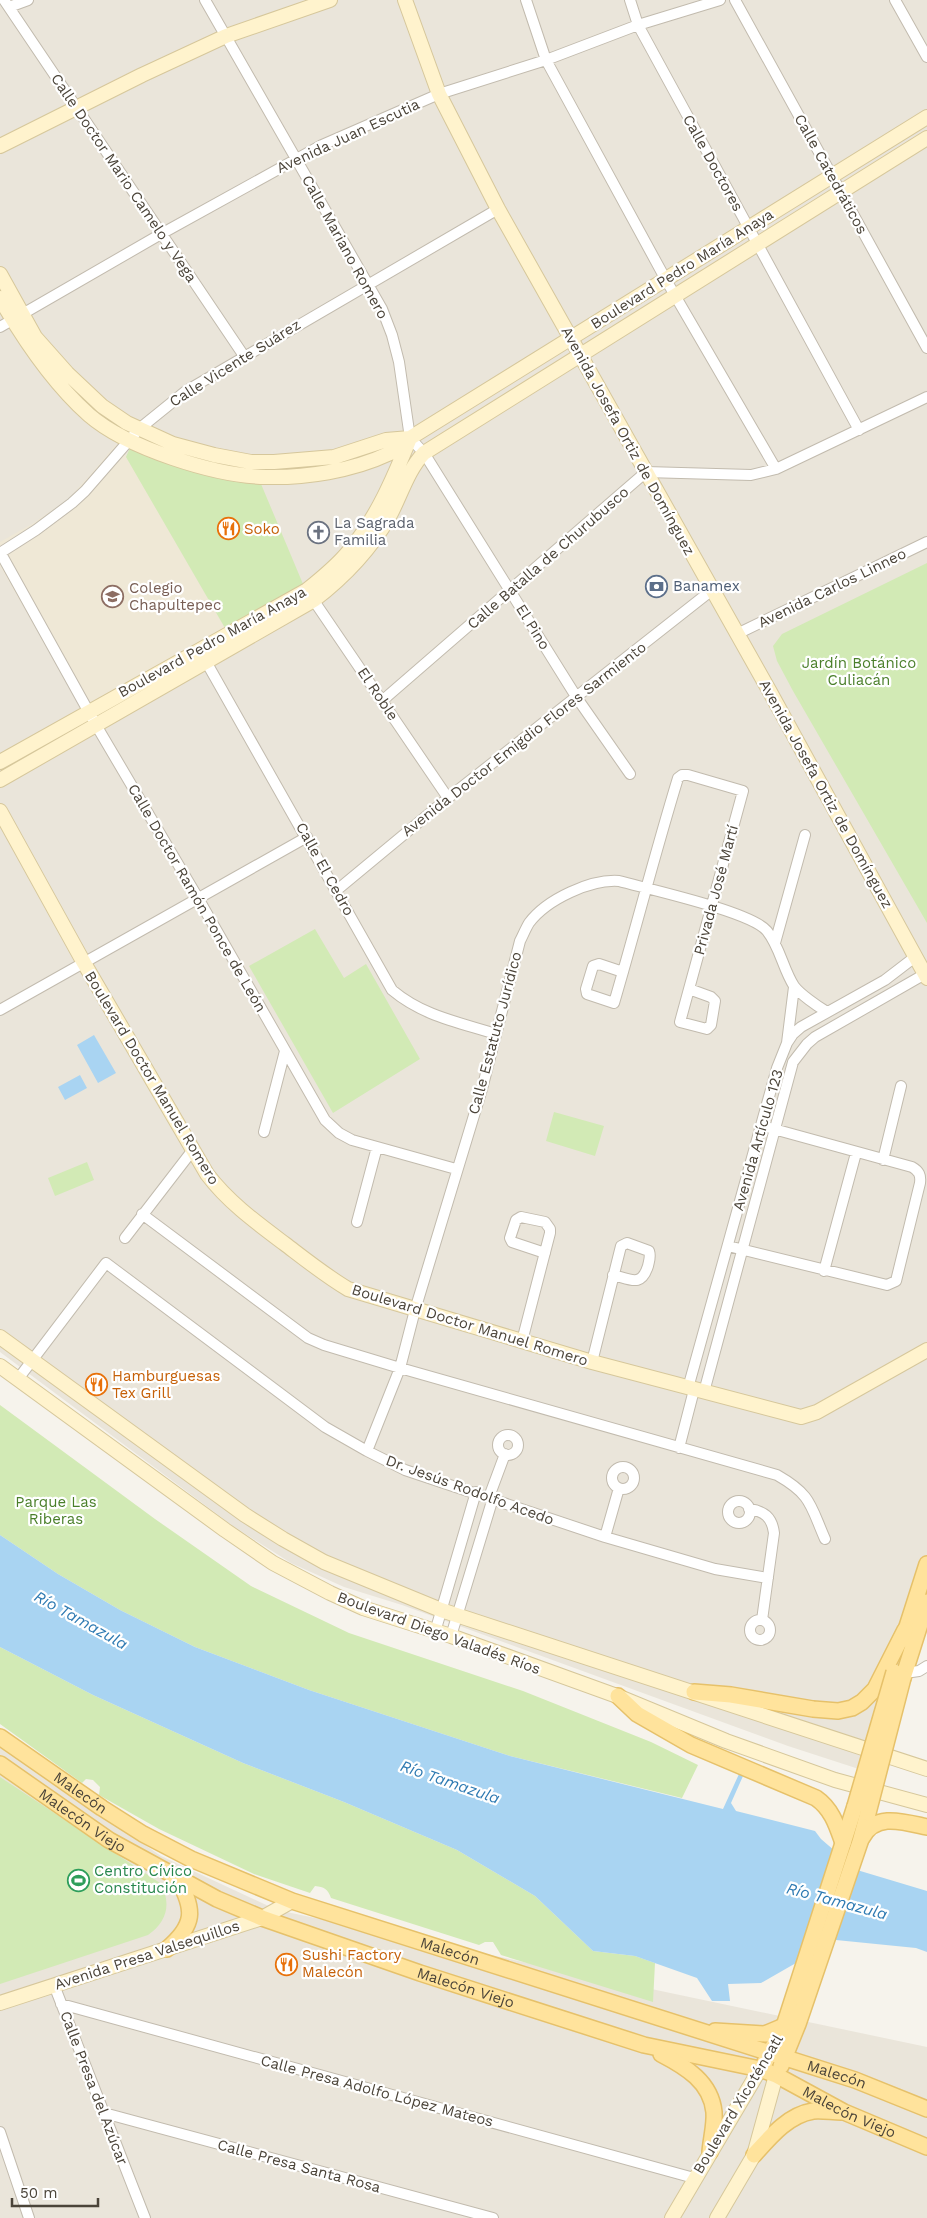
<svg xmlns="http://www.w3.org/2000/svg" width="927" height="2218" font-family="'Work Sans',sans-serif">
  <style>
    .residential { fill: #eae5da }
    .education { fill: #efe8d6 }
    .green { fill: #d2eab5 }
    .water { fill: #a9d4f2 }
    .lines { fill: none; stroke-linecap: round; stroke-linejoin: round }
    .street-casing { stroke: #c2bbae; stroke-width: 12 }
    .secondary-casing { stroke: #d6c79b; stroke-width: 16 }
    .primary-casing { stroke: #e6c16a; stroke-width: 18 }
    .street { stroke: #fff; stroke-width: 10 }
    .secondary { stroke: #fff3cd; stroke-width: 14 }
    .primary { stroke: #ffe39c; stroke-width: 15 }
    .primary-bridge-casing { stroke: #e6c16a; stroke-width: 18; stroke-linecap: butt }
    .primary-bridge { stroke: #ffe39c; stroke-width: 15 }
    .labels { text-anchor: middle; dominant-baseline: central; stroke-width: 4.5; stroke-linejoin: round; paint-order: stroke }
    .street-label { font-size: 15px; fill: #4b4439; stroke: #fff }
    .worship-label { font-size: 15px; fill: #5b616d; stroke: #fff; text-anchor: start }
    .food-label { font-size: 15px; fill: #c56008; stroke: #fff; text-anchor: start }
    .service-label { font-size: 15px; fill: #4e5e75; stroke: #fff; text-anchor: start }
    .education-label { font-size: 15px; fill: #785e54; stroke: #fff; text-anchor: start }
    .park-label { font-size: 15px; fill: #4a7f2a; stroke: #fff }
    .leisure-label { font-size: 15px; fill: #27864d; stroke: #fff; text-anchor: start }
    .water-label { font-size: 16px; font-style: italic; fill: #2e7ab2; stroke: #fff }
  </style>
  <rect width="100%" height="100%" fill="#f6f3ec"/>
  <path class="residential" d="M0,0H927V1588L865,1771L788,1746L402,1605L344,1587L291,1563L233,1526L0,1352Z
    M0,1745L161,1856L277,1910L927,2047V2218H0Z"/>
  <path class="education" d="M118,442L225,628L82,709L0,566V542L32,524L67,500L91,474Z"/>
  <path class="green" d="M132,443L157,455L256,472L303,584L225,628L126,457Z
    M927,563V923L793,691L777,661L773,646L782,634Z
    M315,929L344,978L366,964L420,1059L333,1113L249,966Z
    M554,1112L604,1126L595,1156L546,1141Z
    M87,1162L94,1180L55,1196L48,1178Z
    M0,1405L155,1519L251,1586L349,1633L523,1691L651,1742L698,1765L682,1798L510,1756L309,1690L195,1647L120,1610L58,1574L0,1535Z
    M0,1647L93,1695L243,1763L344,1802L457,1850L535,1896L593,1951L635,1956L655,1963L653,2002L501,1955L493,1942H485L479,1945L331,1898C328,1889 324,1887 315,1886L310,1893L254,1874L159,1829L99,1795L100,1787L93,1780L86,1779L82,1783L0,1724Z
    M0,1777L160,1883C172,1903 167,1922 148,1935L0,1984Z"/>
  <path class="water" d="M94,1035L116,1073L98,1083L77,1045Z
    M80,1075L87,1088L65,1100L58,1087Z
    M0,1535L58,1574L120,1610L195,1647L309,1690L510,1756L723,1809L739,1774L743,1776L731,1803L736,1811L815,1831L821,1839L857,1870L927,1891V1952L916,1948L836,1940L761,1983L728,1984L730,2001H712L697,1978L635,1956L593,1951L535,1896L457,1850L344,1802L243,1763L93,1695L0,1647Z"/>
  <g class="lines">
    <defs>
      <path id="street" d="M4,0L244,356
        M205,0L382,309L392,335L399,362L410,438L424,453L577,698L630,774
        M526,0L546,60L666,280L776,469
        M630,0L638,25L859,430
        M735,0L927,348
        M895,0L927,57
        M9,7L28,0
        M0,327L161,234L322,145L439,94L546,60L638,25L720,0
        M0,552L96,725L198,898L325,1120L339,1133L352,1140L456,1169
        M0,553L36,530L72,503L85,491L139,429L186,391L498,209
        M310,595L448,798
        M737,634L927,542
        M204,658L392,990C423,1016 458,1022 496,1034
        M383,700L646,472L751,475L776,469L927,397
        M337,890L448,798L712,590
        M775,943L805,835
        M623,972L599,964L593,966L586,989L587,994L614,1003C636,928 655,853 678,778L682,775H688L743,791L680,1022L707,1029L711,1025L715,1001L711,997L689,989
        M0,1010L307,837
        M787,1043L794,987
        M264,1132L285,1051
        M883,1160L901,1086
        M142,1214L308,1338L324,1345L400,1368L777,1475C812,1495 810,1505 825,1539
        M357,1222L377,1147
        M125,1238L192,1151
        M728,1246L887,1285L896,1281L920,1183C921,1175 919,1171 912,1167L770,1128
        M824,1271L856,1153
        M522,1341L550,1233V1229L545,1222L521,1217L516,1220L510,1238L512,1242L545,1253
        M592,1362L621,1246L627,1243L649,1251C651,1257 649,1261 648,1266C641,1288 630,1279 613,1275
        M18,1379L106,1263L325,1427L367,1451L405,1470L605,1537L715,1569L768,1578
        M688,1388L777,1068L787,1043L793,1034L801,1027L885,980L915,957
        M704,1392L793,1062L807,1044L815,1037L925,974
        M498 1445a10 10 0 1 1 20 0a10 10 0 1 1-20 0Z
        M679,1448L694,1390
        M367,1451L400,1368L415,1310L482,1089L520,941C523,935 526,928 529,923C547,899 591,879 619,881C648,889 752,912 767,931C780,947 783,969 794,986C800,994 817,1006 827,1012
        M612 1478a11 11 0 1 1 22 0a11 11 0 1 1-22 0Z
        M489,1497L505,1454
        M728 1512a11 11 0 1 1 22 0a11 11 0 1 1-22 0Z
        M749,1509C764,1511 772,1517 774,1533L762,1620
        M605,1537L619,1488
        M750 1630a10 10 0 1 1 20 0a10 10 0 1 1-20 0Z
        M435,1632L476,1492
        M451,1636L493,1498
        M905,1673L919,1671L927,1666
        M54,1985L145,2218
        M61,2004L694,2178
        M104,2113L493,2218
        M0,2132L29,2218"/>
      <path id="secondary" d="M405,0L439,94L498,209L770,692L927,978
        M0,146L142,75L226,36L330,0
        M0,274L35,337L67,373L102,406L127,423L173,444L214,455L251,462H274L334,457L386,440L410,438
        M0,298C24,340 52,382 89,415C127,448 215,476 266,477C305,478 352,471 388,454C396,451 402,444 409,438
        M0,762L307,590C322,578 337,566 349,551C377,518 394,477 410,438L927,117
        M0,780L314,600C344,577 370,550 389,517C401,495 407,471 424,453L927,138
        M0,811L84,963L207,1174C228,1202 257,1223 285,1244C306,1260 326,1276 348,1289L592,1362L801,1417L817,1412L927,1350
        M0,1337L245,1515L283,1539L324,1562L441,1610L927,1769
        M0,1366L225,1530L273,1563L330,1593L363,1608L451,1636L617,1696L726,1741L835,1780L927,1805
        M0,2003L262,1918L292,1901
        M672,2218L760,2069
        M717,2218L754,2155L776,2075"/>
      <g id="primary">
        <path d="M903,1639L927,1564"/>
        <path d="M903,1678L927,1602"/>
        <path d="M694,1692L731,1695L813,1709L838,1711L852,1708L862,1702L875,1689L905,1630"/>
        <path d="M618,1696L637,1714L691,1745L816,1798C832,1809 837,1826 843,1843"/>
        <path id="s1" d="M0,1737L102,1808L143,1834L191,1859L292,1901L855,2080L927,2109"/>
        <path id="s2" d="M0,1764L109,1840L217,1899L262,1918L420,1973L644,2045L760,2069L776,2075L844,2112L927,2147"/>
        <path d="M862,1838C875,1812 904,1822 927,1827"/>
        <path d="M167,1949C195,1925 195,1910 178,1879"/>
        <path d="M715,2031L765,2034L784,2026"/>
        <path d="M661,2054C686,2067 711,2082 714,2112C715,2125 711,2139 710,2152"/>
        <path d="M765,2062L784,2026L855,1806"/>
        <path d="M781,2066L798,2024L860,1842L868,1813"/>
        <path d="M754,2155C770,2137 788,2115 813,2111C822,2110 832,2112 841,2112"/>
      </g>
    </defs>
    <use href="#street" class="street-casing"/>
    <use href="#secondary" class="secondary-casing"/>
    <use href="#primary" class="primary-casing"/>
    <use href="#street" class="street"/>
    <use href="#secondary" class="secondary"/>
    <use href="#primary" class="primary"/>
    <defs>
      <path id="primary-bridge" d="M855,1806L894,1672
        M868,1813L903,1678"/>
    </defs>
    <use href="#primary-bridge" class="primary-bridge-casing"/>
    <use href="#primary-bridge" class="primary-bridge"/>
  </g>
  <defs>
    <symbol id="restaurant-ring" viewBox="-11 -11 22 22"><circle r="9.5" fill="#fff" stroke="#e8710a" stroke-width="1.5"/><path d="M-5-6h1v4h1v-4h1v4h1v-4h1v5L-1.5 .5V6h-2V.5L-5-1ZM5-6V6H3V1.5H1.5Q1.5-4 5-6Z" fill="#e8710a"/></symbol>
    <symbol id="church-ring" viewBox="-11 -11 22 22"><circle r="9.5" fill="#fff" stroke="#6b7280" stroke-width="1.5"/><path d="M-1.2-6h2.4v3.5h3.3v2.4h-3.3V6h-2.4V-.1h-3.3v-2.4h3.3Z" fill="#6b7280"/></symbol>
    <symbol id="bank-ring" viewBox="-11 -11 22 22"><circle r="9.5" fill="#fff" stroke="#5c6f8a" stroke-width="1.5"/><path d="M-6-4H6V4H-6ZM0-2.3a2.3 2.3 0 1 0 0 4.6a2.3 2.3 0 1 0 0-4.6Z" fill="#5c6f8a"/></symbol>
    <symbol id="school-ring" viewBox="-11 -11 22 22"><circle r="9.5" fill="#fff" stroke="#8d6e63" stroke-width="1.5"/><path d="M0-5L7-2L0 1L-7-2ZM-4 1L0 2.5L4 1V4Q0 6-4 4Z" fill="#8d6e63"/></symbol>
    <symbol id="stadium-ring" viewBox="-11 -11 22 22"><circle r="9.5" fill="#fff" stroke="#2e9e5b" stroke-width="1.5"/><path d="M0-5a6.5 5 0 1 0 0 10a6.5 5 0 1 0 0-10ZM-3.5-1.8h7v3.6h-7Z" fill="#2e9e5b"/></symbol>
  </defs>
  <g fill-rule="evenodd">
    <use href="#restaurant-ring" x="216" y="516" width="25" height="25"/>
    <use href="#church-ring" x="306" y="520" width="25" height="25"/>
    <use href="#bank-ring" x="644" y="574" width="25" height="25"/>
    <use href="#school-ring" x="100" y="584" width="25" height="25"/>
    <use href="#restaurant-ring" x="84" y="1372" width="25" height="25"/>
    <use href="#stadium-ring" x="66" y="1868" width="25" height="25"/>
    <use href="#restaurant-ring" x="274" y="1952" width="25" height="25"/>
  </g>
  <g class="labels">
    <g class="street-label">
      <text transform="translate(348 136) rotate(-25)">Avenida Juan Escutia</text>
      <text transform="translate(713 163) rotate(61)">Calle Doctores</text>
      <text transform="translate(831 174) rotate(61)">Calle Catedráticos</text>
      <text transform="translate(124 178) rotate(56)">Calle Doctor Mario Camelo y Vega</text>
      <text transform="translate(345 247) rotate(61)">Calle Mariano Romero</text>
      <text transform="translate(682 269) rotate(-32)">Boulevard Pedro María Anaya</text>
      <text transform="translate(235 363) rotate(-32)">Calle Vicente Suárez</text>
      <text transform="translate(628 441) rotate(61)">Avenida Josefa Ortiz de Domínguez</text>
      <text transform="translate(548 558) rotate(-41)">Calle Batalla de Churubusco</text>
      <text transform="translate(832 588) rotate(-26)">Avenida Carlos Linneo</text>
      <text transform="translate(533 627) rotate(58)">El Pino</text>
      <text transform="translate(212 642) rotate(-29)">Boulevard Pedro María Anaya</text>
      <text transform="translate(378 694) rotate(56)">El Roble</text>
      <text transform="translate(524 739) rotate(-38)">Avenida Doctor Emigdio Flores Sarmiento</text>
      <text transform="translate(826 794) rotate(61)">Avenida Josefa Ortiz de Domínguez</text>
      <text transform="translate(325 869) rotate(61)">Calle El Cedro</text>
      <text transform="translate(716 890) rotate(-75)">Privada José Martí</text>
      <text transform="translate(197 898) rotate(60)">Calle Doctor Ramón Ponce de León</text>
      <text transform="translate(495 1033) rotate(-75)">Calle Estatuto Jurídico</text>
      <text transform="translate(152 1078) rotate(59)">Boulevard Doctor Manuel Romero</text>
      <text transform="translate(758 1140) rotate(-74)">Avenida Artículo 123</text>
      <text transform="translate(470 1325) rotate(17)">Boulevard Doctor Manuel Romero</text>
      <text transform="translate(470 1490) rotate(20)">Dr. Jesús Rodolfo Acedo</text>
      <text transform="translate(439 1633) rotate(20)">Boulevard Diego Valadés Ríos</text>
      <text stroke="none"><textPath href="#s1" startOffset="98">Malecón</textPath></text>
      <text stroke="none"><textPath href="#s2" startOffset="100">Malecón Viejo</textPath></text>
      <text stroke="none"><textPath href="#s1" startOffset="502">Malecón</textPath></text>
      <text transform="translate(147 1955) rotate(-18)">Avenida Presa Valsequillos</text>
      <text stroke="none"><textPath href="#s2" startOffset="520">Malecón Viejo</textPath></text>
      <text stroke="none"><textPath href="#s1" startOffset="908">Malecón</textPath></text>
      <text transform="translate(94 2088) rotate(69)">Calle Presa del Azúcar</text>
      <text transform="translate(377 2091) rotate(15)">Calle Presa Adolfo López Mateos</text>
      <text transform="translate(738 2104) rotate(-59)">Boulevard Xicoténcatl</text>
      <text stroke="none"><textPath href="#s2" startOffset="925">Malecón Viejo</textPath></text>
      <text transform="translate(299 2166) rotate(15)">Calle Presa Santa Rosa</text>
    </g>
    <g class="worship-label">
      <text x="334" y="523">La Sagrada<tspan x="334" dy="17">Familia</tspan></text>
    </g>
    <g class="food-label">
      <text x="244" y="529">Soko</text>
      <text x="112" y="1376">Hamburguesas<tspan x="112" dy="17">Tex Grill</tspan></text>
      <text x="302" y="1955">Sushi Factory<tspan x="302" dy="17">Malecón</tspan></text>
    </g>
    <g class="service-label">
      <text x="673" y="586">Banamex</text>
    </g>
    <g class="education-label">
      <text x="129" y="588">Colegio<tspan x="129" dy="17">Chapultepec</tspan></text>
    </g>
    <g class="park-label">
      <text x="859" y="663">Jardín Botánico<tspan x="859" dy="17">Culiacán</tspan></text>
      <text x="56" y="1502">Parque Las<tspan x="56" dy="17">Riberas</tspan></text>
    </g>
    <g class="leisure-label">
      <text x="94" y="1871">Centro Cívico<tspan x="94" dy="17">Constitución</tspan></text>
    </g>
    <g class="water-label">
      <text transform="translate(81 1620) rotate(29)">Río Tamazula</text>
      <text transform="translate(450 1782) rotate(19)">Río Tamazula</text>
      <text transform="translate(837 1901) rotate(15)">Río Tamazula</text>
    </g>
  </g>
  <path d="M12 2198v8h86v-8" fill="none" stroke="#4b4439" stroke-width="2.5"/>
  <text x="20" y="2198" font-size="15" fill="#4b4439" stroke="#ffffff" stroke-width="4" paint-order="stroke">50 m</text>
</svg>
